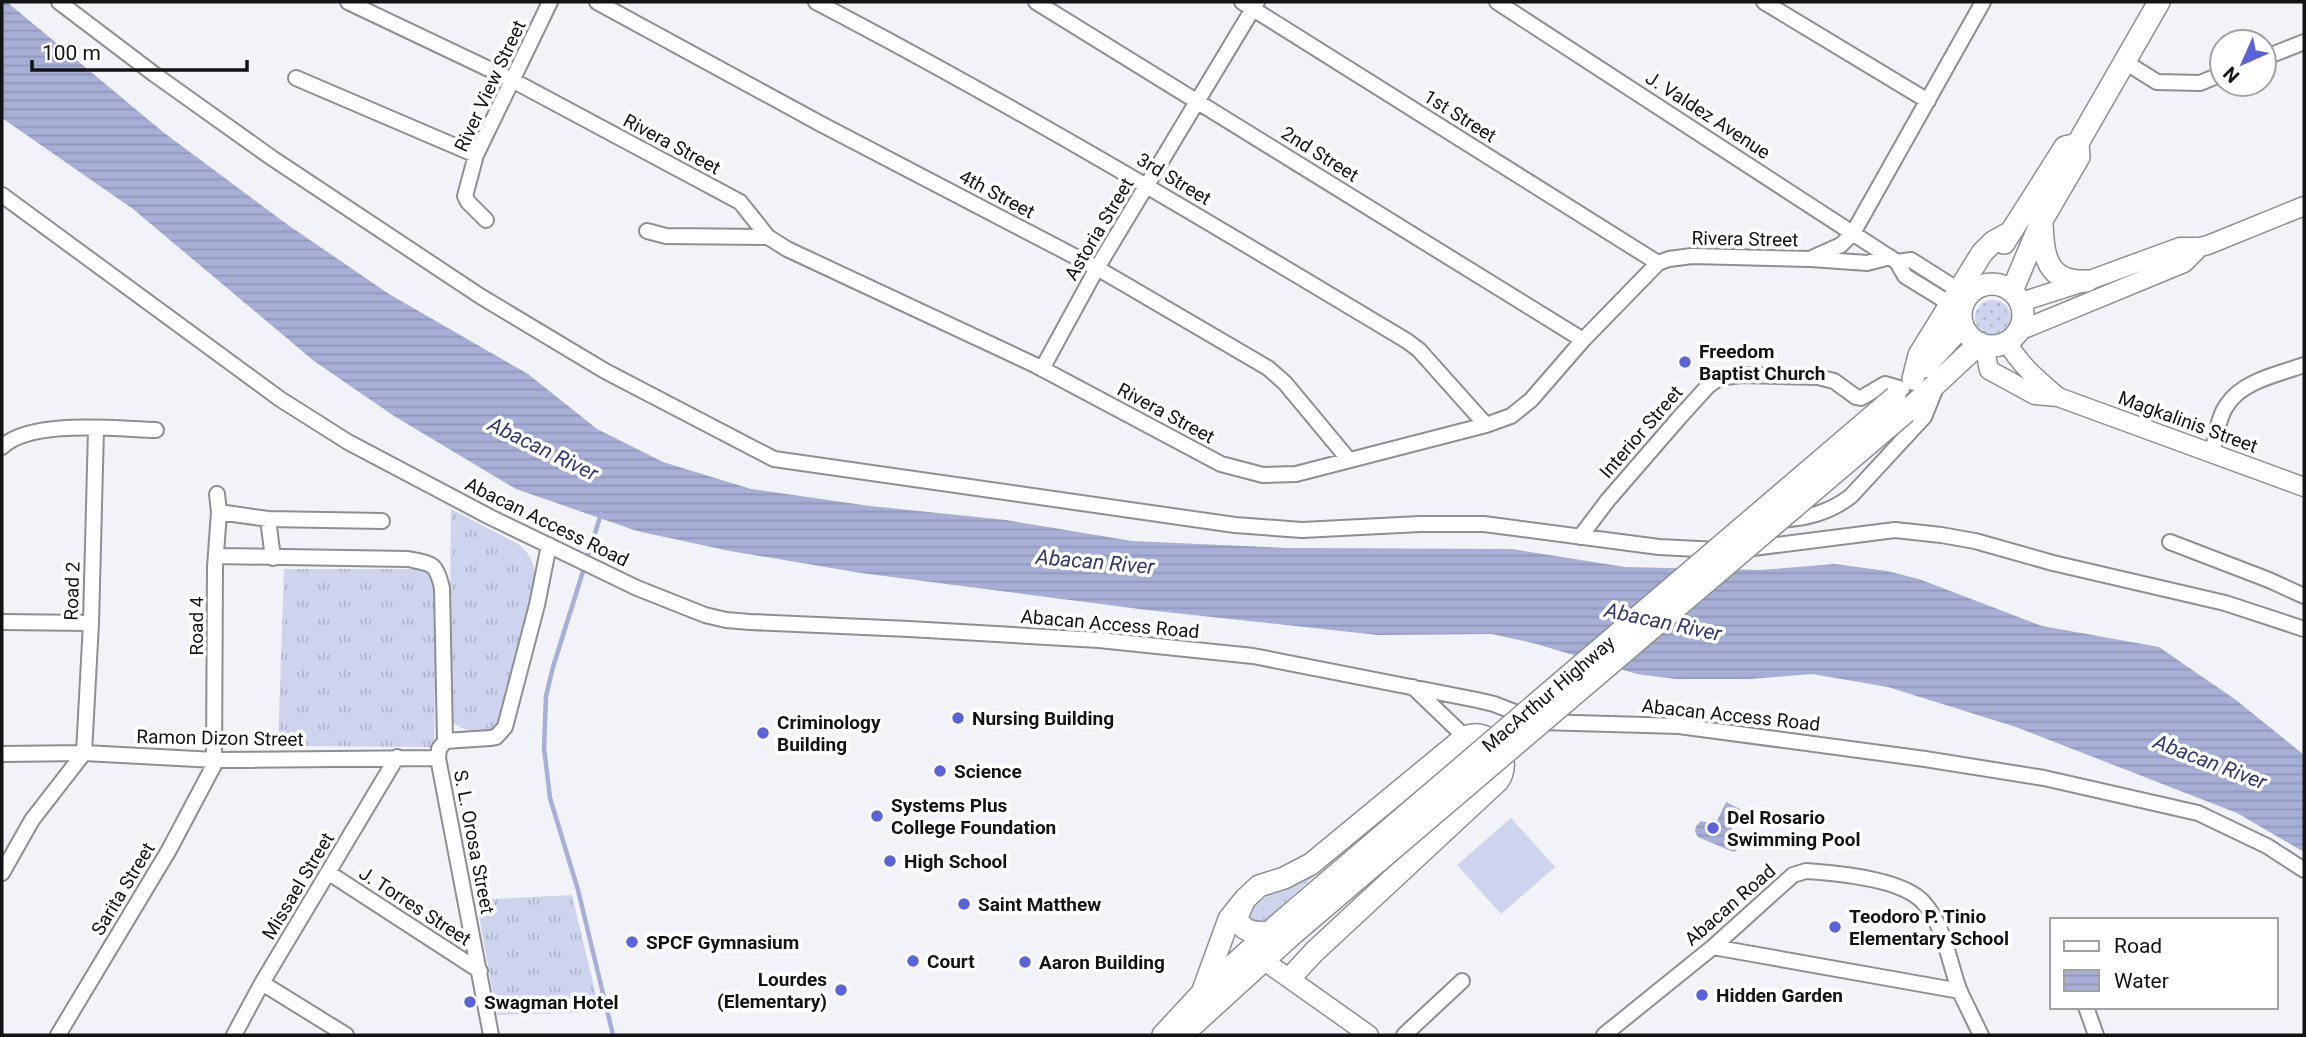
<svg xmlns="http://www.w3.org/2000/svg" width="2306" height="1037" font-family="Roboto,sans-serif">
  <style>
    .grass { fill: url(#grass-tufts) }
    .park { fill: url(#park-dots) }
    .pitch { fill: #ced4ee }
    .water { fill: url(#water-rules) }
    .lines { fill: none; stroke-linecap: round; stroke-linejoin: round }
    .stream { stroke: #a7afd7; stroke-width: 4.5 }
    .minor-casing { stroke: #8e8f93; stroke-width: 18 }
    .major-casing { stroke: #8e8f93; stroke-width: 21 }
    .highway-casing { stroke: #8e8f93; stroke-width: 24 }
    .minor { stroke: #fff; stroke-width: 14 }
    .major { stroke: #fff; stroke-width: 18 }
    .highway { stroke: #fff; stroke-width: 21 }
    .highway-bridge-casing { stroke: #8e8f93; stroke-width: 24; stroke-linecap: butt }
    .highway-bridge { stroke: #fff; stroke-width: 21 }
    .poi-dot { fill: #5b63da; stroke: #fff; stroke-width: 2.5 }
    .labels { text-anchor: middle; dominant-baseline: central; stroke-width: 7; stroke-linejoin: round; paint-order: stroke }
    .street-label { font-size: 19px; fill: #121314; stroke: #fff }
    .poi-label { font-size: 19px; font-weight: bold; fill: #121314; stroke: #fff; text-anchor: start }
    .water-label { font-size: 21px; font-style: italic; fill: #32386c; stroke: #fff }
  </style>
  <defs>
    <pattern id="grass-tufts" width="24" height="20" patternUnits="userSpaceOnUse" patternTransform="scale(1.75)"><rect width="24" height="20" fill="#ced4ee"/><path d="M3 7l-1-3M5 7V3M7 7l1-3M15 17l-1-3M17 17v-4M19 17l1-3" fill="none" stroke="#b0b5cb"/></pattern>
    <pattern id="park-dots" width="8" height="8" patternUnits="userSpaceOnUse" patternTransform="scale(1.75)"><rect width="8" height="8" fill="#ced4ee"/><path d="M2 2h.1M6 6h.1" fill="none" stroke="#b0b5cb" stroke-width="1.8" stroke-linecap="round"/></pattern>
    <pattern id="water-rules" width="6" height="5" patternUnits="userSpaceOnUse" patternTransform="scale(1.75)"><rect width="6" height="5" fill="#a7afd7"/><path d="M0 2.5h6" fill="none" stroke="#8f96b8"/></pattern>
  </defs>
  <rect width="100%" height="100%" fill="#f2f3f8"/>
  <path class="grass" d="M451,509L518,544C534,556 536,571 536,591L498,726C485,735 455,732 449,717Z
    M284,569H421L433,575L436,589L434,747L278,746Z
    M1330,862L1259,926L1247,918L1249,909L1255,904L1320,864Z
    M572,895L600,1012L497,1015L476,900Z"/>
  <path class="park" d="M1975 318a18 18 0 1 1 36 0a18 18 0 1 1-36 0Z"/>
  <path class="pitch" d="M1511,818L1555,867L1501,914L1457,865Z"/>
  <path class="water" d="M2,2H7L163,132L288,225L389,294L528,374L597,429L663,462L751,489L870,506L1006,520L1132,541L1287,548L1512,549L1625,567L1760,570L1835,564L1887,571L1919,579L2042,626L2159,647L2236,700L2304,755V852L2237,813L2016,727L1888,687L1812,674L1749,679H1676L1637,674L1533,643L1492,634L1378,635L1147,610L861,573L730,551L637,531L516,489L394,416L314,361L133,209L2,118Z
    M1726,802L1740,809L1730,833L1739,843L1736,851L1733,852L1698,837L1695,832L1696,826L1701,821L1713,824L1717,821Z"/>
  <g class="lines">
    <path class="stream" d="M601,514L553,667L546,696L544,748L550,798L578,890L613,1035"/>
    <defs>
      <path id="minor" d="M59,2L154,74L272,158L480,296L605,371L774,459L1235,525L1302,530L1420,524H1484L1659,547L1718,550
        M348,2L512,80L740,202L768,237L787,249L1035,365L1221,464L1263,475L1296,474L1486,425L1511,416L1531,400L1583,340L1658,263L1669,259L1692,256L1811,259L1867,263L1890,257
        M597,2L821,124L1097,268L1268,368L1285,383L1349,460
        M816,2C1017,107 1212,224 1407,341L1419,350L1486,425
        M1036,2L1583,340
        M1242,2L1658,263
        M1497,2L1897,262L1905,276L1952,305
        M1764,2L1928,101
        M2264,58L2304,42
        M2125,62L2157,82L2200,83L2222,74
        M296,78L476,155
        M2,195L280,399L348,442L490,517L637,588L705,615L726,620L750,622L909,629L1099,640L1253,656L1477,700L1494,704L1540,722L1679,726L1925,759L2044,778L2198,813L2267,846L2304,870
        M486,220L468,202L465,196L476,155L550,2
        M647,231L666,236L768,237
        M1812,258L1841,245L1853,233L1983,2
        M1897,262L1911,260L1960,291
        M1042,369L1097,268L1257,2
        M2,447C31,419 115,429 156,430
        M2212,452C2216,438 2218,417 2227,405C2242,381 2279,374 2304,365
        M219,512L268,519L382,521
        M268,519L273,558
        M1780,520C1807,518 1829,513 1851,496L1924,417L1935,390
        M1580,537L1608,500L1679,418L1708,386L1719,378L1741,375L1818,377L1834,381L1856,397L1861,398L1885,384L1902,389
        M2170,542L2269,580L2304,596
        M1745,549L1895,530L1941,535L1975,541L2053,563L2225,603L2304,629
        M216,556L408,559C432,564 436,562 442,588L445,741
        M2,622L91,623
        M1413,687L1465,737
        M2,754L84,753L215,760L438,758
        M2,873L32,820L84,753L91,623L96,429
        M329,873L480,971
        M1713,947L1960,991
        M262,983L346,1035
        M2086,1007L2096,1035
        M58,1035L169,850L214,765L215,567L219,512L217,494
        M234,1035L262,983L397,757
        M491,1035L438,758L439,749L445,741L490,738L496,737L505,727L537,605L549,545
        M1404,1035L1462,981
        M1604,1035L1713,947L1793,875L1806,871C1836,873 1902,879 1923,902C1945,926 1949,963 1960,992C1967,1006 1974,1021 1981,1035"/>
      <path id="major" d="M2021,302L2087,281L2180,247H2200L2208,245L2304,206
        M2019,331L2184,263L2200,247
        M2007,342C2020,365 2038,380 2058,397
        M1984,345L1989,370L2035,395L2058,397L2304,487
        M1263,960L1369,1035"/>
      <path id="highway" d="M2042,224C2043,256 2047,283 2087,281
        M2004,243L2065,147L2078,144
        M1961 315a31 31 0 1 1 62 0a31 31 0 1 1-62 0Z
        M2012,291L2041,222L2079,157L2078,144L2082,136L2159,2
        M1924,367L1963,325
        M1913,379L1919,355L1982,253L1993,242L2011,232
        M1906,412L1980,343
        M1244,901L1237,917C1242,933 1254,932 1269,933
        M1202,993L1229,919L1245,899L1259,886L1284,878L1311,864L1465,737C1491,726 1514,759 1498,781L1314,952L1291,977
        M1163,1035L1202,993L1282,921
        M1182,1035L1294,933"/>
    </defs>
    <use href="#minor" class="minor-casing"/>
    <use href="#major" class="major-casing"/>
    <use href="#highway" class="highway-casing"/>
    <use href="#minor" class="minor"/>
    <use href="#major" class="major"/>
    <use href="#highway" class="highway"/>
    <defs>
      <g id="highway-bridge">
        <path id="s1" d="M1282,921L1895,397"/>
        <path d="M1294,933L1906,412"/>
      </g>
    </defs>
    <use href="#highway-bridge" class="highway-bridge-casing"/>
    <use href="#highway-bridge" class="highway-bridge"/>
  </g>
  <g class="poi-dot">
    <circle cx="1685" cy="362" r="7"/>
    <circle cx="958" cy="718" r="7"/>
    <circle cx="763" cy="733" r="7"/>
    <circle cx="940" cy="771" r="7"/>
    <circle cx="877" cy="816" r="7"/>
    <circle cx="1713" cy="828" r="7"/>
    <circle cx="890" cy="861" r="7"/>
    <circle cx="964" cy="904" r="7"/>
    <circle cx="1835" cy="927" r="7"/>
    <circle cx="632" cy="942" r="7"/>
    <circle cx="913" cy="961" r="7"/>
    <circle cx="1025" cy="962" r="7"/>
    <circle cx="841" cy="990" r="7"/>
    <circle cx="1702" cy="995" r="7"/>
    <circle cx="470" cy="1002" r="7"/>
  </g>
  <g class="labels">
    <g class="street-label">
      <text transform="translate(490 86) rotate(-65)">River View Street</text>
      <text transform="translate(1708 115) rotate(33)">J. Valdez Avenue</text>
      <text transform="translate(1460 116) rotate(32)">1st Street</text>
      <text transform="translate(672 144) rotate(28)">Rivera Street</text>
      <text transform="translate(1320 154) rotate(32)">2nd Street</text>
      <text transform="translate(1174 179) rotate(31)">3rd Street</text>
      <text transform="translate(997 194) rotate(28)">4th Street</text>
      <text transform="translate(1099 229) rotate(-59)">Astoria Street</text>
      <text transform="translate(1745 239) rotate(1)">Rivera Street</text>
      <text transform="translate(1166 413) rotate(28)">Rivera Street</text>
      <text transform="translate(2188 422) rotate(20)">Magkalinis Street</text>
      <text transform="translate(1641 432) rotate(-49)">Interior Street</text>
      <text transform="translate(547 522) rotate(26)">Abacan Access Road</text>
      <text transform="translate(72 591) rotate(-88)">Road 2</text>
      <text transform="translate(1110 624) rotate(5)">Abacan Access Road</text>
      <text transform="translate(196 626) rotate(-90)">Road 4</text>
      <text stroke="none"><textPath href="#s1" startOffset="350">MacArthur Highway</textPath></text>
      <text transform="translate(1731 715) rotate(6)">Abacan Access Road</text>
      <text transform="translate(220 738) rotate(1)">Ramon Dizon Street</text>
      <text transform="translate(474 842) rotate(79)">S. L. Orosa Street</text>
      <text transform="translate(298 886) rotate(-59)">Missael Street</text>
      <text transform="translate(123 889) rotate(-59)">Sarita Street</text>
      <text transform="translate(1730 905) rotate(-41)">Abacan Road</text>
      <text transform="translate(415 906) rotate(33)">J. Torres Street</text>
    </g>
    <g class="poi-label">
      <text x="1699" y="351">Freedom<tspan x="1699" dy="22">Baptist Church</tspan></text>
      <text x="972" y="718">Nursing Building</text>
      <text x="777" y="722">Criminology<tspan x="777" dy="22">Building</tspan></text>
      <text x="954" y="771">Science</text>
      <text x="891" y="805">Systems Plus<tspan x="891" dy="22">College Foundation</tspan></text>
      <text x="1727" y="817">Del Rosario<tspan x="1727" dy="22">Swimming Pool</tspan></text>
      <text x="904" y="861">High School</text>
      <text x="978" y="904">Saint Matthew</text>
      <text x="1849" y="916">Teodoro P. Tinio<tspan x="1849" dy="22">Elementary School</tspan></text>
      <text x="646" y="942">SPCF Gymnasium</text>
      <text x="927" y="961">Court</text>
      <text x="1039" y="962">Aaron Building</text>
      <text x="827" y="979" text-anchor="end">Lourdes<tspan x="827" dy="22">(Elementary)</tspan></text>
      <text x="1716" y="995">Hidden Garden</text>
      <text x="484" y="1002">Swagman Hotel</text>
    </g>
    <g class="water-label">
      <text transform="translate(543 449) rotate(26)">Abacan River</text>
      <text transform="translate(1095 562) rotate(5)">Abacan River</text>
      <text transform="translate(1663 622) rotate(12)">Abacan River</text>
      <text transform="translate(2210 762) rotate(21)">Abacan River</text>
    </g>
  </g>
  <rect width="2306" height="1037" fill="none" stroke="#121314" stroke-width="7"/>
  <rect x="2050" y="918" width="228" height="91" fill="#ffffff" stroke="#a0a1a1" stroke-width="2"/>
  <rect x="2064" y="941" width="35" height="10" fill="#ffffff" stroke="#a0a1a1" stroke-width="2"/>
  <text x="2114" y="953" font-size="21" fill="#121314">Road</text>
  <rect x="2064" y="970" width="35" height="21" fill="url(#water-rules)" stroke="#a0a1a1" stroke-width="2"/>
  <text x="2114" y="988" font-size="21" fill="#121314">Water</text>
  <g transform="translate(2243 63) rotate(225)"><circle r="33" fill="#ffffff" stroke="#a0a1a1" stroke-width="2"/>
  <path d="M0-5L12 26L0 18L-12 26Z" fill="#5b63da"/>
  <text y="-10" font-size="19" font-weight="bold" text-anchor="middle" fill="#121314">N</text>
  </g>
  <path d="M32 60v10h215v-10" fill="none" stroke="#121314" stroke-width="3.5"/>
  <text x="42" y="60" font-size="21" fill="#121314" stroke="#ffffff" stroke-width="5" paint-order="stroke">100 m</text>
</svg>
